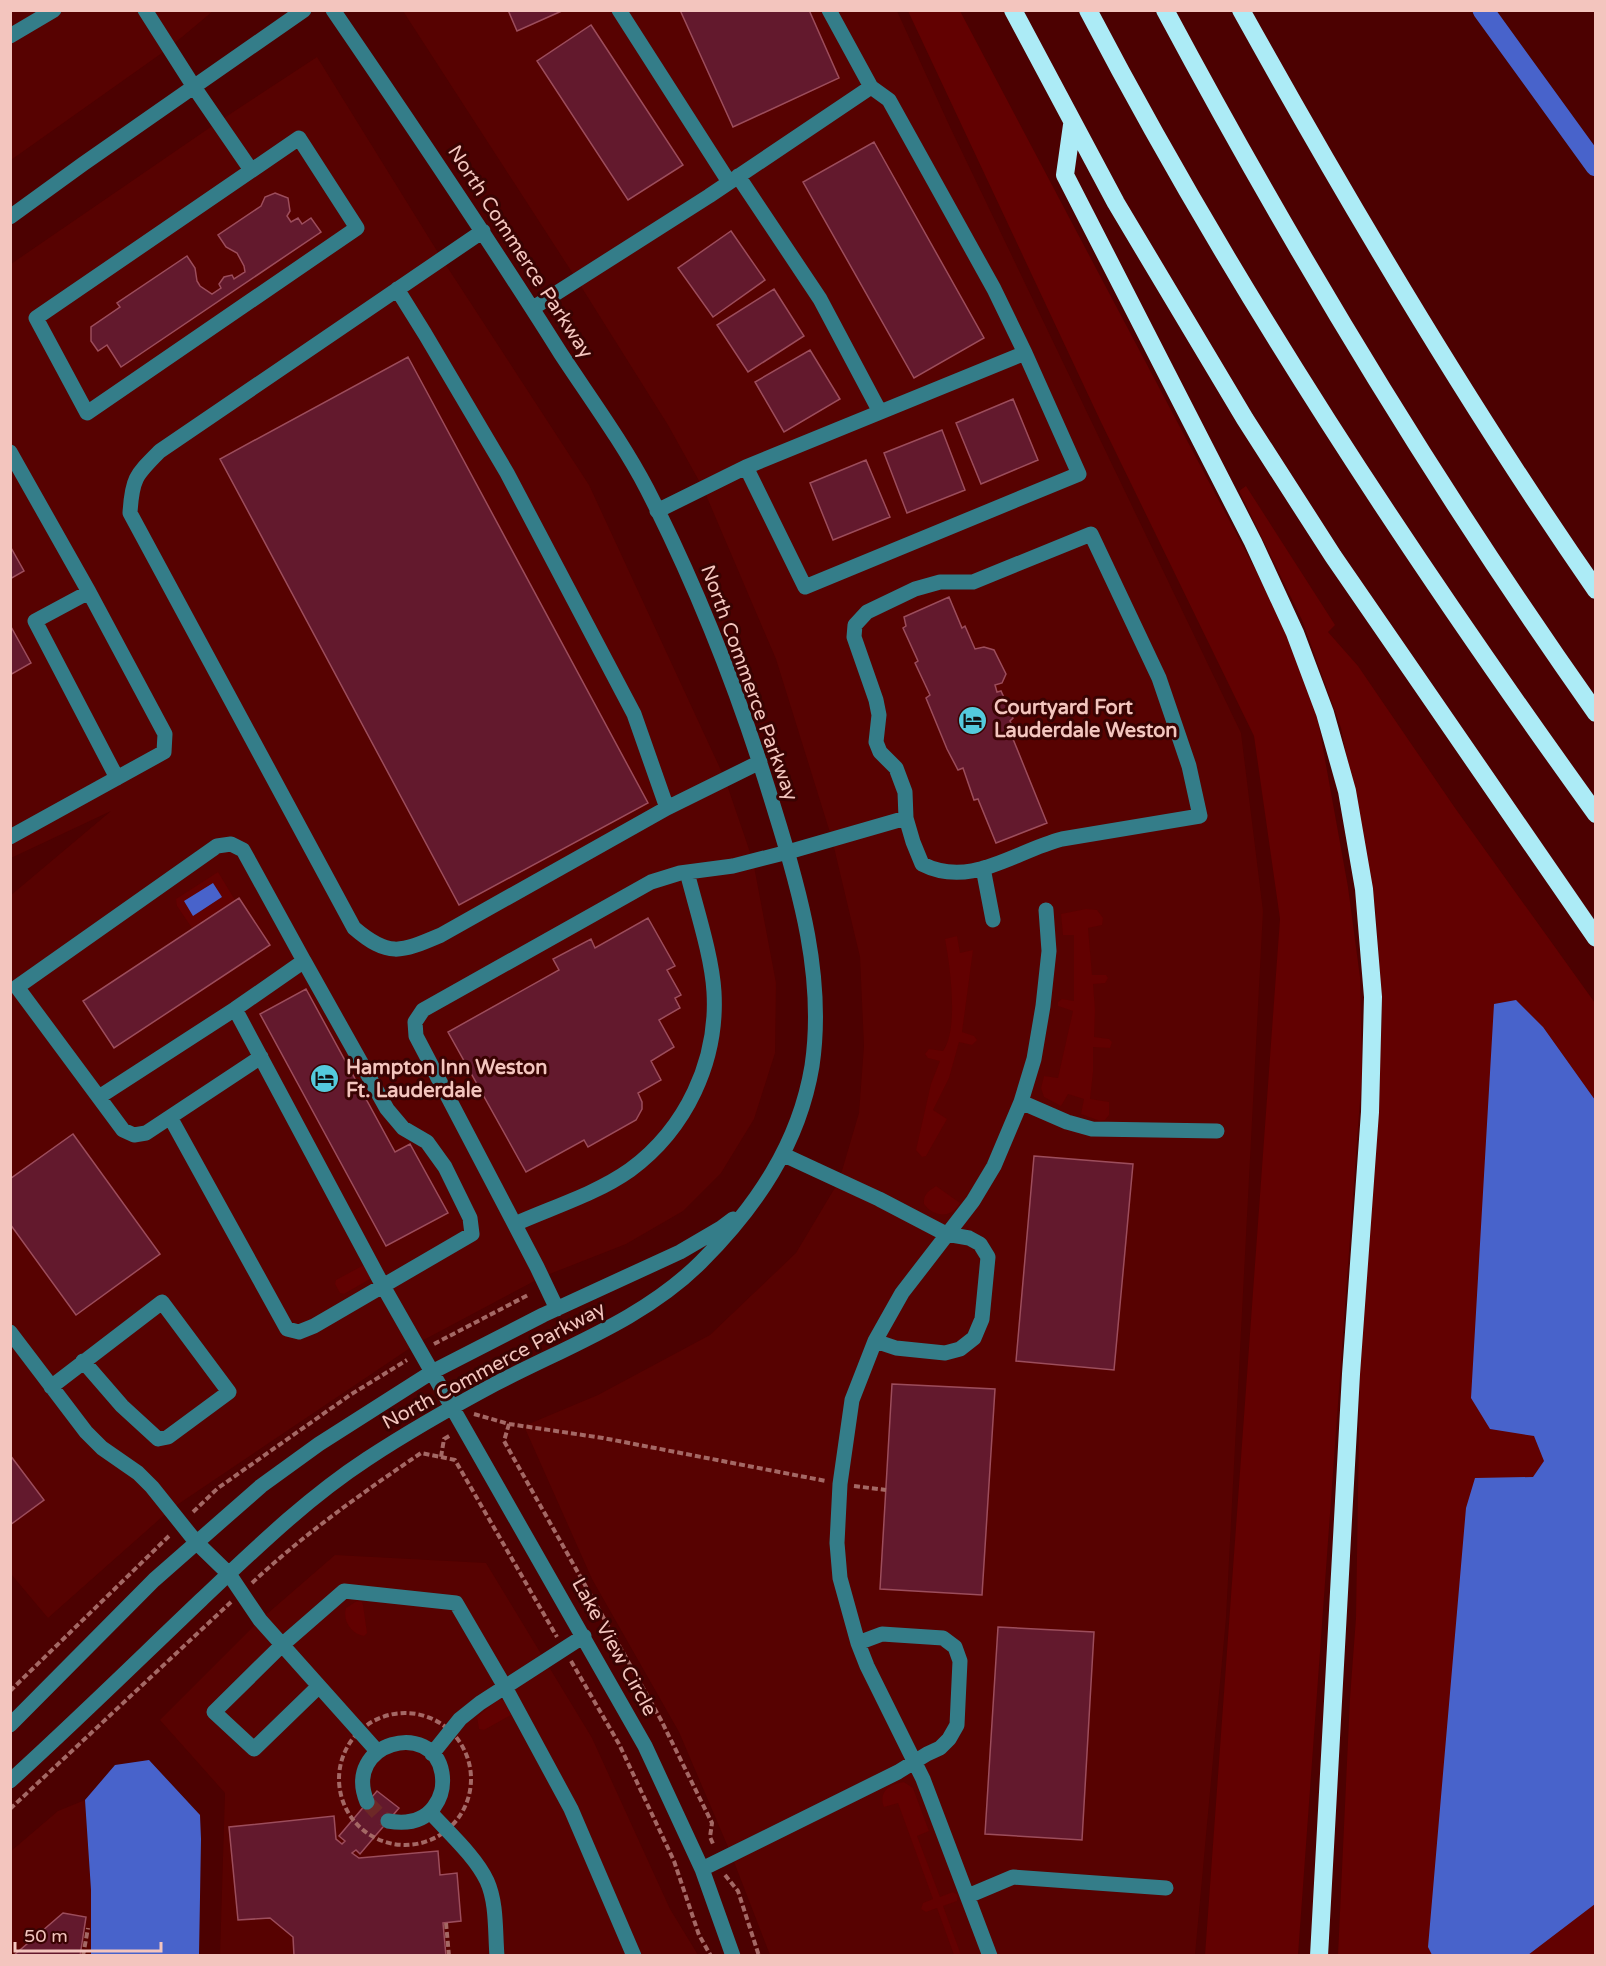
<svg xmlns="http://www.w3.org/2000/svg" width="1606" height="1966" font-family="'Varela Round',sans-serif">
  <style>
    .built { fill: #570201 }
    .green { fill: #620101 }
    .water { fill: #4863cb }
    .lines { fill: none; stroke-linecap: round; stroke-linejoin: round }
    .canal { stroke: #4863cb; stroke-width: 21 }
    .building { fill: #63192d; stroke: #9c4d5c; stroke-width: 1.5 }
    .minor-tunnel { stroke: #6d2827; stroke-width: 15; stroke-dasharray: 15 8; stroke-linecap: butt }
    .path { stroke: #a46865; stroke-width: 4; stroke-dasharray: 6 3; stroke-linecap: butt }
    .minor { stroke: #347d89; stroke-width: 15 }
    .highway { stroke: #acebf6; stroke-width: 18 }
    .labels { text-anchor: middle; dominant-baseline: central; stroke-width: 6; stroke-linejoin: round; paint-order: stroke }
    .street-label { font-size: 20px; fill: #f3c5be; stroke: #390302 }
    .poi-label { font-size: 20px; font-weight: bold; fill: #f3c5be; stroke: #390302; text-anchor: start }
  </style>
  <rect width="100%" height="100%" fill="#4c0101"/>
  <path class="built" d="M11,11H213L169,48L11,160Z
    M403,11H897L950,127L1241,733L1263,911L1226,1618L1195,1955H770L731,1854L679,1732L592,1579L524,1426L598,1395L710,1335L796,1253L839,1181L859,1113L864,1046L860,957L832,839L776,659L703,488L668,425L577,280Z
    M317,57L442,259L589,485L725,779L753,861L776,983L775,1053L754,1119L721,1173L683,1211L626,1244L542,1277L416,1344L171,1509L48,1618L11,1574L10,896L111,811L11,858V264L218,122Z
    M335,1555L486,1563L592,1738L670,1909L698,1955H220L225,1793L160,1720L260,1620Z
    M85,1800L91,1890V1955H11L10,1852L58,1811Z"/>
  <path class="green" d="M908,11H960L1282,620L1317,715L1348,887L1360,977L1362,1073L1298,1955H1205L1280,919L1254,736L1100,420Z
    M1246,486L1335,625L1328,632L1358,666L1455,808L1595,1003V1955H1338L1350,1698L1356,1618L1360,1364L1382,1019L1379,960L1375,905L1341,728L1302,620L1239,491Z
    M218,872L235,900L192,928L177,906L176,899Z
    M1086,909L1097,910L1103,918L1102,925L1088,928L1092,975H1106L1108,978L1105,983L1093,984L1095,1010L1094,1037L1109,1039L1112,1042L1110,1048L1093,1047V1072L1090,1099L1109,1102V1115L1105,1120L1100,1121L1081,1114L1084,1099L1068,1094L1061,1106L1044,1097L1041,1088L1044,1076L1058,1078L1073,1011L1058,1006V1002L1062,999L1074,1001V935H1063L1061,914Z
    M957,936L960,953L973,950L962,1032L974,1036L977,1040L972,1045L959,1042L949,1078L933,1110L947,1119L926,1156L922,1157L916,1150L931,1084L940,1061L928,1058L925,1054L929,1049L943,1051C959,1029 950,965 945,939Z
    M936,1186L960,1203C952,1219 933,1217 924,1204C923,1194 929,1191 936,1186Z
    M362,1266H366L371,1276L370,1279L344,1294L340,1293L335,1284L336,1280Z
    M357,1601L362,1602L363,1605L367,1633L364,1636C352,1634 342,1621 346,1608Z
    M499,1699L505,1701L511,1715L484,1730L479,1729L477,1717Z
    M904,1782L913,1788L929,1831L917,1836L940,1897L953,1892L958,1895L957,1901L943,1906L961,1955H954L937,1908L926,1912L921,1909L923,1903L933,1899L898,1803L884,1807C878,1792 889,1784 904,1782Z"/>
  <path class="water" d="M213,883L222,897L193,916L184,901Z
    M1516,1000L1543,1027L1595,1100V1904L1528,1955H1432L1428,1947L1466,1508L1475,1478L1533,1477L1544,1461L1534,1436L1490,1429L1471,1398L1494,1004Z
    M149,1760L200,1815L201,1839L199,1955H91V1890L85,1800L115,1765Z"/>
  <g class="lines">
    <path class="canal" d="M1483,10L1596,166"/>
  </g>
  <path class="building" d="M508,10H564L517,31Z
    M680,10H809L839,78L733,127Z
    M591,25L683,165L628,200L537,61Z
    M874,142L984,338L914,378L803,182Z
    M275,193L288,198L290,211L287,216L291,222L298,218L302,224L311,218L321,232L121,367L107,345L98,351L91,341V327L120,307L117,303L187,256L195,268L197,281L200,286L212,294L221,288L219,284L224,277L232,275L234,279L245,272L244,266L237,253L226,247L218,235L261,206L265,197Z
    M731,231L765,280L713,317L678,268Z
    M774,289L804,336L748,372L717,325Z
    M810,350L840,399L784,432L755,382Z
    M408,357L648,803L459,905L220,459Z
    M1013,399L1038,460L981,484L956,423Z
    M942,430L965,490L907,513L884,453Z
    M866,460L890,517L833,540L810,483Z
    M10,546L24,571L10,579Z
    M949,597L962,628L965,626L975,649L984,647L994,650L1006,674L1002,683L995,685L997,692L1001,691L1013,718L1010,721L1016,733L1011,734L1047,823L996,843L978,799L974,800L963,768L958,770L947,749L926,698L930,695L915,663L918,661L903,628L906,626L904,617Z
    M10,625L31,663L10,675Z
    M239,898L270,945L114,1048L83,1001Z
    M648,918L675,966L667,970L681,995L675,998L680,1008L659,1020L674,1047L651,1061L661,1080L638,1093L642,1102V1109L636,1120L588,1147L584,1140L526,1172L448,1032L559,970L553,959L591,939L595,948Z
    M306,989L395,1152L410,1144L448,1213L386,1246L260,1014Z
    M73,1134L160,1254L76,1315L10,1224V1179Z
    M1034,1156L1133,1164L1114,1370L1016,1361Z
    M892,1384L995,1389L982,1595L880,1589Z
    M10,1455L44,1500L10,1525Z
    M998,1627L1094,1632L1082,1840L985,1834Z
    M377,1791L399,1808L360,1854L356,1850L352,1853L359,1858L438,1851L440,1875L457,1873L461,1921L443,1923L446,1956H294L293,1937L270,1918L238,1920L229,1827L334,1816L336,1839L342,1844L345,1841L339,1836Z
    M63,1913L86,1917L80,1956H13Z"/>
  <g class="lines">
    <path class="minor-tunnel" d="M367,1802L381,1817L388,1821"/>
    <path class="path" d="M434,1344L528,1295
      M474,1414L509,1424L603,1438L826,1481
      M509,1424L504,1441L661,1720L712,1823L710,1837L714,1846
      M441,1457L455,1460L557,1637
      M854,1486L886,1490
      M193,1512L218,1488L350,1395L407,1360
      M252,1583C304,1534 362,1493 421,1453L441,1457L444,1439L451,1435
      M571,1661L619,1744L674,1861L699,1935L711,1956
      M10,1691L171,1534
      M339 1779a66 66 0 1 1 132 0a66 66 0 1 1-132 0Z
      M10,1809L231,1602
      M725,1875L738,1891L759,1956
      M446,1923L449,1956
      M83,1956L88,1928"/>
    <path class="minor" d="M145,10L194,87L251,170
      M619,10L729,182
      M829,10L871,87
      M10,36L54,10
      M299,138L357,228L87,413L36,318Z
      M738,176L820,299L880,412
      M10,217L83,164L304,10
      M483,231L160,451C136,475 132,478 130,513L354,928C389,958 401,952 441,935L667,808L760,762
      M397,289L425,334L507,473L634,714L667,808
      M533,308L709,196L871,87L889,100L994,289L1025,353L746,467L657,511
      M10,452L89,592
      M746,467L805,587L1079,474L1025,353
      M10,837L164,752L165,734L89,592L35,621L117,778
      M983,868L993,920
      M235,1009L383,1286L645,1746L702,1869L733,1956
      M99,1097L235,1009L304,961L243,850L231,844L217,846L17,987L123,1130L134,1135L146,1133L261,1057
      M1021,1102L1067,1122L1092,1129L1217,1131
      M170,1117L287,1329L299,1332L314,1326L472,1234L470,1218L445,1167L427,1142L403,1128L387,1109L304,961
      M784,1155L879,1199L946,1234L969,1238L980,1244L988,1257L982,1319L974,1338L960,1349L945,1353L896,1348L875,1341
      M515,1224C553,1207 596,1194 630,1170C686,1129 718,1061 714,992C712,956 696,908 687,872
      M557,1309L537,1267L416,1036L415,1022L423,1010L651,882L680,873L733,866L788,852L906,818L913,842L922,864C971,889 1015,851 1062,839L1200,816L1189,766L1159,678L1091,534L973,582H940L915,589L867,612L855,625L854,637L876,700L879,715L876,742L880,752L896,768L905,792L906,818
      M10,1332L86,1432L102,1448L138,1473L152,1487L196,1542L229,1574L260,1620L377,1751
      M51,1387L162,1302L229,1392L168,1437L158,1439L122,1406L83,1361
      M318,1687L254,1749L214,1712L282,1645L344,1591L456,1603L505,1687L571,1809L634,1956
      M10,1725L154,1580L261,1486L319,1444L432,1372L543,1315L680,1252L721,1228L733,1219
      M432,1754L460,1719L480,1703L584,1636
      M10,1781C75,1722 138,1660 201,1600C254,1550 306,1499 367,1459C408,1432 452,1407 495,1384C566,1347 644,1319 701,1262C756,1207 799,1144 812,1066C825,978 800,891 774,808C741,699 699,591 647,489C623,443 590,398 561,354C488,238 411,124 333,10
      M367,1802C342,1742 433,1719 442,1773C444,1786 442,1796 434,1807C423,1822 405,1824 388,1821
      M430,1812C448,1832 476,1857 487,1881C497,1903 495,1932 497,1956
      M702,1869L898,1772L927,1754L940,1748L949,1739L957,1725L960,1661L955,1647L943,1638L882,1634L858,1643
      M968,1896L1013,1877L1166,1888
      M990,1956L923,1779L867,1666L858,1643L840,1578L837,1543L840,1484L852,1400L875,1341L902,1293L973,1201L994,1166L1021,1102L1034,1059L1043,1006L1049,951L1046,910"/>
    <path class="highway" d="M1013,10L1116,203L1245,419L1333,556L1596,938
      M1088,10C1235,291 1411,557 1596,814
      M1165,10C1295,253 1437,488 1596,713
      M1241,10C1351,208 1467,404 1596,590
      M1072,125L1065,175L1253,542L1295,633L1325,713L1347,791L1364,889L1373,997L1370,1112L1351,1374L1319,1956"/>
  </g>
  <defs>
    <symbol id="hotel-disc" viewBox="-11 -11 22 22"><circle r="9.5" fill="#54cadc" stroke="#390302"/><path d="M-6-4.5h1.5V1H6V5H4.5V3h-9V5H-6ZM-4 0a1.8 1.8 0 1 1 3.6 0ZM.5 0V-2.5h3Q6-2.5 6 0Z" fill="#111"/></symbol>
  </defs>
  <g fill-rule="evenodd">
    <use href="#hotel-disc" x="956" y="704" width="33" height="33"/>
    <use href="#hotel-disc" x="308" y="1062" width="33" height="33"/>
  </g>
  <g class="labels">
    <g class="street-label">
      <text transform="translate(520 252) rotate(57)">North Commerce Parkway</text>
      <text transform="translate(749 683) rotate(70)">North Commerce Parkway</text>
      <text transform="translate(494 1366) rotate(-28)">North Commerce Parkway</text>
      <text transform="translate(614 1647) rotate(61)">Lake View Circle</text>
    </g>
    <g class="poi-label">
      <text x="994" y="708">Courtyard Fort<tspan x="994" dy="23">Lauderdale Weston</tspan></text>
      <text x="346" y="1068">Hampton Inn Weston<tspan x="346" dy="23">Ft. Lauderdale</tspan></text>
    </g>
  </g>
  <rect width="1606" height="1966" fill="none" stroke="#f3c5be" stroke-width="24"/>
  <path d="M15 1942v9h146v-9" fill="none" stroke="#f3c5be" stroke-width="3"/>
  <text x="24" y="1942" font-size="18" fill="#f3c5be" stroke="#390302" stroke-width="4.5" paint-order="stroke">50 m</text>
</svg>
